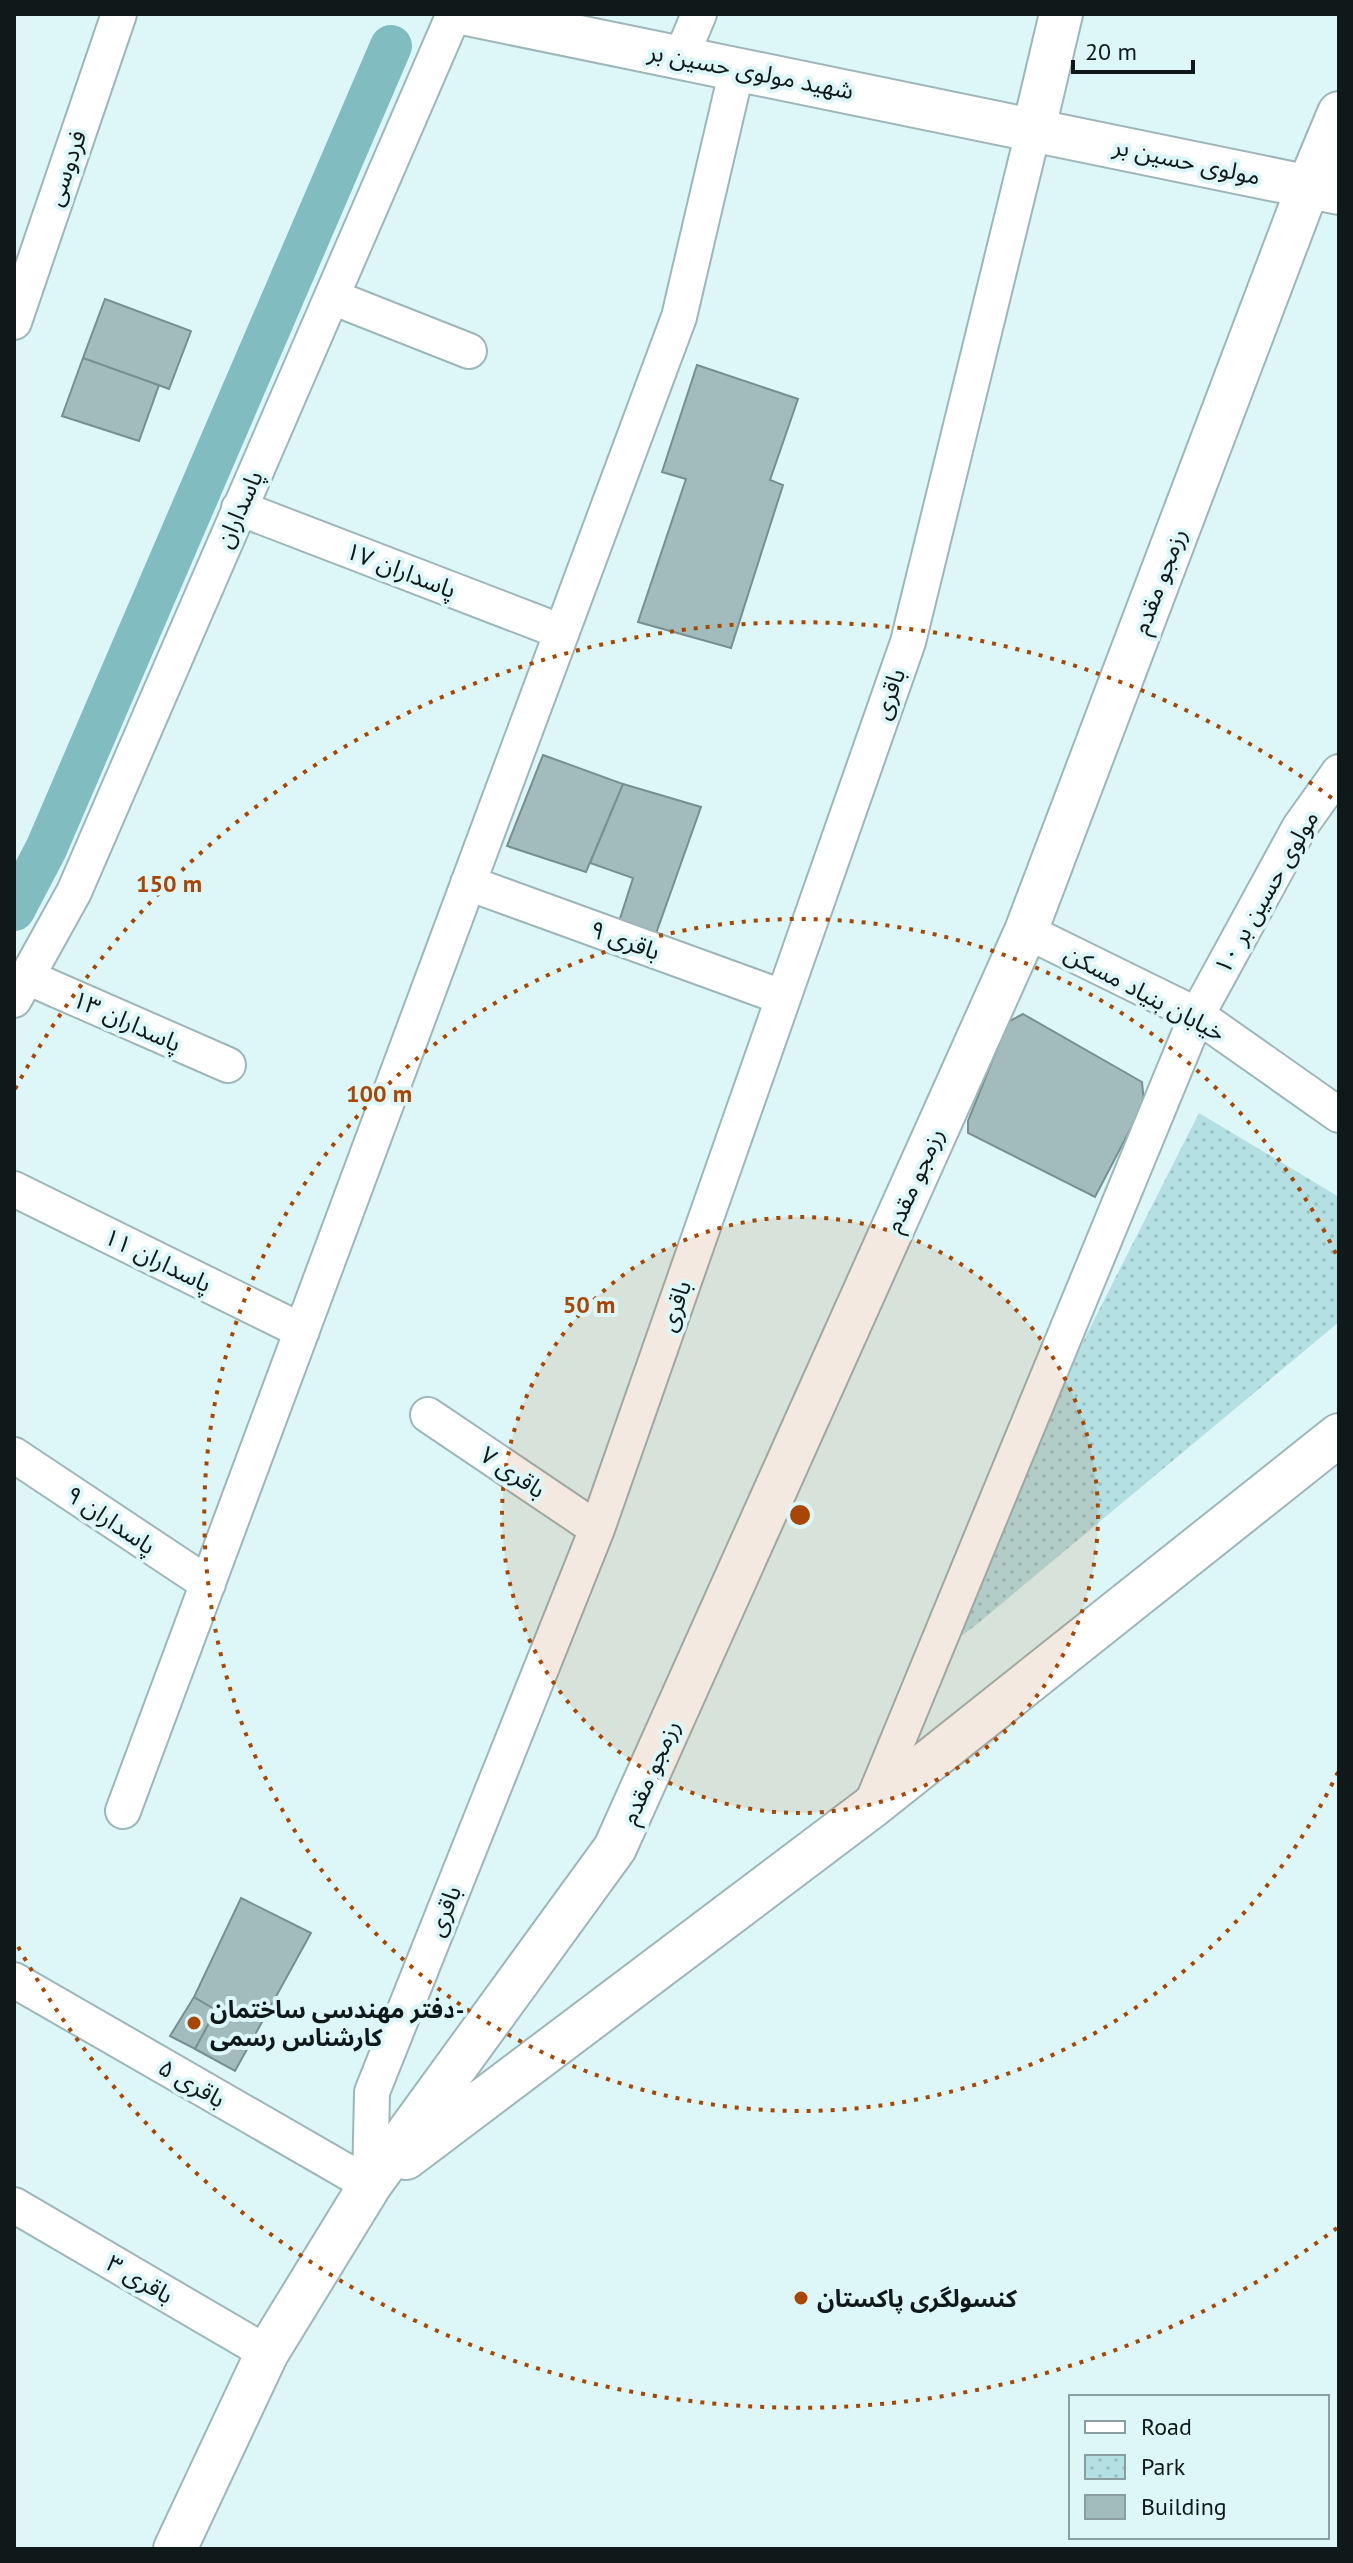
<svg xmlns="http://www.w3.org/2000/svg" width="1353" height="2563" font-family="'PT Sans','Noto Sans Arabic',sans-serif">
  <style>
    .park { fill: url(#park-dots) }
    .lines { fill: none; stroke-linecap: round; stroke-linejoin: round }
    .canal { stroke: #81bcc1; stroke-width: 42 }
    .building { fill: #a2bbbc; stroke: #778f91; stroke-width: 2 }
    .minor-casing { stroke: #9eb6b8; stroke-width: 38 }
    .tertiary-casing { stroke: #9eb6b8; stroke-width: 46 }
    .minor { stroke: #fff; stroke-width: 34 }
    .tertiary { stroke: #fff; stroke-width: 42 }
    .ring { fill: none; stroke: #a84703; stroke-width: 4; stroke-dasharray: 4 8 }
    .poi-dot { fill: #a84703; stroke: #ddf7f9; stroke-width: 3 }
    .labels { text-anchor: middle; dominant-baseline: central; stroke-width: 8; stroke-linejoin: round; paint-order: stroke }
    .street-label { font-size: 24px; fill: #0f1919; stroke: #ddf7f9 }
    .poi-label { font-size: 24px; font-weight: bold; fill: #0f1919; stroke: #ddf7f9; text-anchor: start }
    .centre { fill: #a84703; stroke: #ddf7f9; stroke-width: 4 }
    .ring-label { font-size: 24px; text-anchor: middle; font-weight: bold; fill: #a84703; stroke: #ddf7f9; stroke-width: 8; stroke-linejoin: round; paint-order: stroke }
  </style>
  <defs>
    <pattern id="park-dots" width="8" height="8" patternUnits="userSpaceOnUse" patternTransform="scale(2)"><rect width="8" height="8" fill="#b4e0e3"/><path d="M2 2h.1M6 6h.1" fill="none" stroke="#9ac0c2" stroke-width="1.8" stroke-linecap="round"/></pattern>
  </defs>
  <rect width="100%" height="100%" fill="#ddf7f9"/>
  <path class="park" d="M1199,1113L1339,1197V1322L976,1625L917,1669Z"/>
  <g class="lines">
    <path class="canal" d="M14,910L46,849L391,46"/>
  </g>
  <path class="building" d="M105,299L191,331L169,389L83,358Z
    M83,358L159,385L139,441L62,416Z
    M697,365L798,399L770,480L783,485L731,648L638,622L686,479L662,472Z
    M543,755L623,784L586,872L507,846Z
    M623,784L701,807L653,942L617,928L633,878L590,863Z
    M1023,1014L1142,1082L1144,1103L1095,1197L968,1133V1121L1008,1022Z
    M241,1898L311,1933L235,2071L195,2049L216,2010L194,1997Z
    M194,1997L216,2010L195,2049L170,2036Z"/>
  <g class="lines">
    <defs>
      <path id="minor" d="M681,57L699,14
        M332,297L469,351
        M14,322L119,14
        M239,508L562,632
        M468,883L782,997
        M1026,931L1197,1015L1339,1115
        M27,977L228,1065
        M14,1000L74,892L454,14
        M14,1189L302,1331
        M428,1415L597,1529
        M14,1455L208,1584
        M870,1808L1197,1015L1299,828L1339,772
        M123,1811L679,317L737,69
        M14,1980L370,2185L372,2092L597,1529L908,642L1034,128
        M14,2205L267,2353"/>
      <path id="tertiary" d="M467,14L1339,193
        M1034,128L1061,14
        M406,2158L870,1808L1339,1435
        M175,2549L267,2353L370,2185L615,1848L1026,931L1308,187L1339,113"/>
    </defs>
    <use href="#minor" class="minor-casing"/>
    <use href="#tertiary" class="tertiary-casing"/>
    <use href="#minor" class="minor"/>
    <use href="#tertiary" class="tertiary"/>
  </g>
  <circle cx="800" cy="1515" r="298" fill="#a84703" fill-opacity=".12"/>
  <g class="ring">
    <circle cx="800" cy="1515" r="298"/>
    <path d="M1338 1772A596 596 0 1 1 1338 1258"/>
    <path d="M1337 2228A893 893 0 0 1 15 1941M15 1089A893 893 0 0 1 1337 802"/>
  </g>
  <g class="poi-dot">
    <circle cx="194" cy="2023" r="8"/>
    <circle cx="801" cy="2298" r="8"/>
  </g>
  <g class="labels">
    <g class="street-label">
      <text transform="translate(751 71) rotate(11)">شهید مولوی حسین بر</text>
      <text transform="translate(1187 161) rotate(12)">مولوی حسین بر</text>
      <text transform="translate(66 168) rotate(-71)">فردوسی</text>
      <text transform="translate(239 509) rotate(-66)">پاسداران</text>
      <text transform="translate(401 570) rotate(21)">پاسداران ۱۷</text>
      <text transform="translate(1159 581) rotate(-69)">رزمجو مقدم</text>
      <text transform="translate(889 694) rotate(-71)">باقری</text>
      <text transform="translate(1266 892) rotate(-60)">مولوی حسین بر ۱۰</text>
      <text transform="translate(625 940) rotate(20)">باقری ۹</text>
      <text transform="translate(1145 993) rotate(28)">خیابان بنیاد مسکن</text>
      <text transform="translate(127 1021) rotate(24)">پاسداران ۱۳</text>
      <text transform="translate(914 1180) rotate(-66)">رزمجو مقدم</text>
      <text transform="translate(158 1260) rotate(26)">پاسداران ۱۱</text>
      <text transform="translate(675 1306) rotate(-71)">باقری</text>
      <text transform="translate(513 1472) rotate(34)">باقری ۷</text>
      <text transform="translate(111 1520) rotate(34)">پاسداران ۹</text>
      <text transform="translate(650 1772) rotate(-66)">رزمجو مقدم</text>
      <text transform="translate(444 1911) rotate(-68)">باقری</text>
      <text transform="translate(192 2083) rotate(30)">باقری ۵</text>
      <text transform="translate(140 2279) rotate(30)">باقری ۳</text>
    </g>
    <g class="poi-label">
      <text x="210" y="2009">دفتر مهندسی ساختمان-<tspan x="210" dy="28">کارشناس رسمی</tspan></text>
      <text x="817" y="2298">کنسولگری پاکستان</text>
    </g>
  </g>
  <circle cx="800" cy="1515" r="12" class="centre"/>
  <g class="ring-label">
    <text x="169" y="892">150 m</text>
    <text x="379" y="1102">100 m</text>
    <text x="589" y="1313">50 m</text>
  </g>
  <rect width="1353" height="2563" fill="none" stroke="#0f1919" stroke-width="32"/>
  <rect x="1069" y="2395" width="260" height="144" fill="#ddf7f9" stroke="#8b9e9f" stroke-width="2"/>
  <rect x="1085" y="2421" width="40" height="12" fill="#ffffff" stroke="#8b9e9f" stroke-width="2"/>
  <text x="1141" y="2435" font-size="24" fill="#0f1919">Road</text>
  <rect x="1085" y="2455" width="40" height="24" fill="url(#park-dots)" stroke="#8b9e9f" stroke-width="2"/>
  <text x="1141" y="2475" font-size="24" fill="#0f1919">Park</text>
  <rect x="1085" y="2495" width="40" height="24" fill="#a2bbbc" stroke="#8b9e9f" stroke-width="2"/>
  <text x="1141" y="2515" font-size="24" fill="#0f1919">Building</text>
  <path d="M1073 60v12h120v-12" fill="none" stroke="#0f1919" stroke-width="4"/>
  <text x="1085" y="60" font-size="24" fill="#0f1919" stroke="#ddf7f9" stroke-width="6" paint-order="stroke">20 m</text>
</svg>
